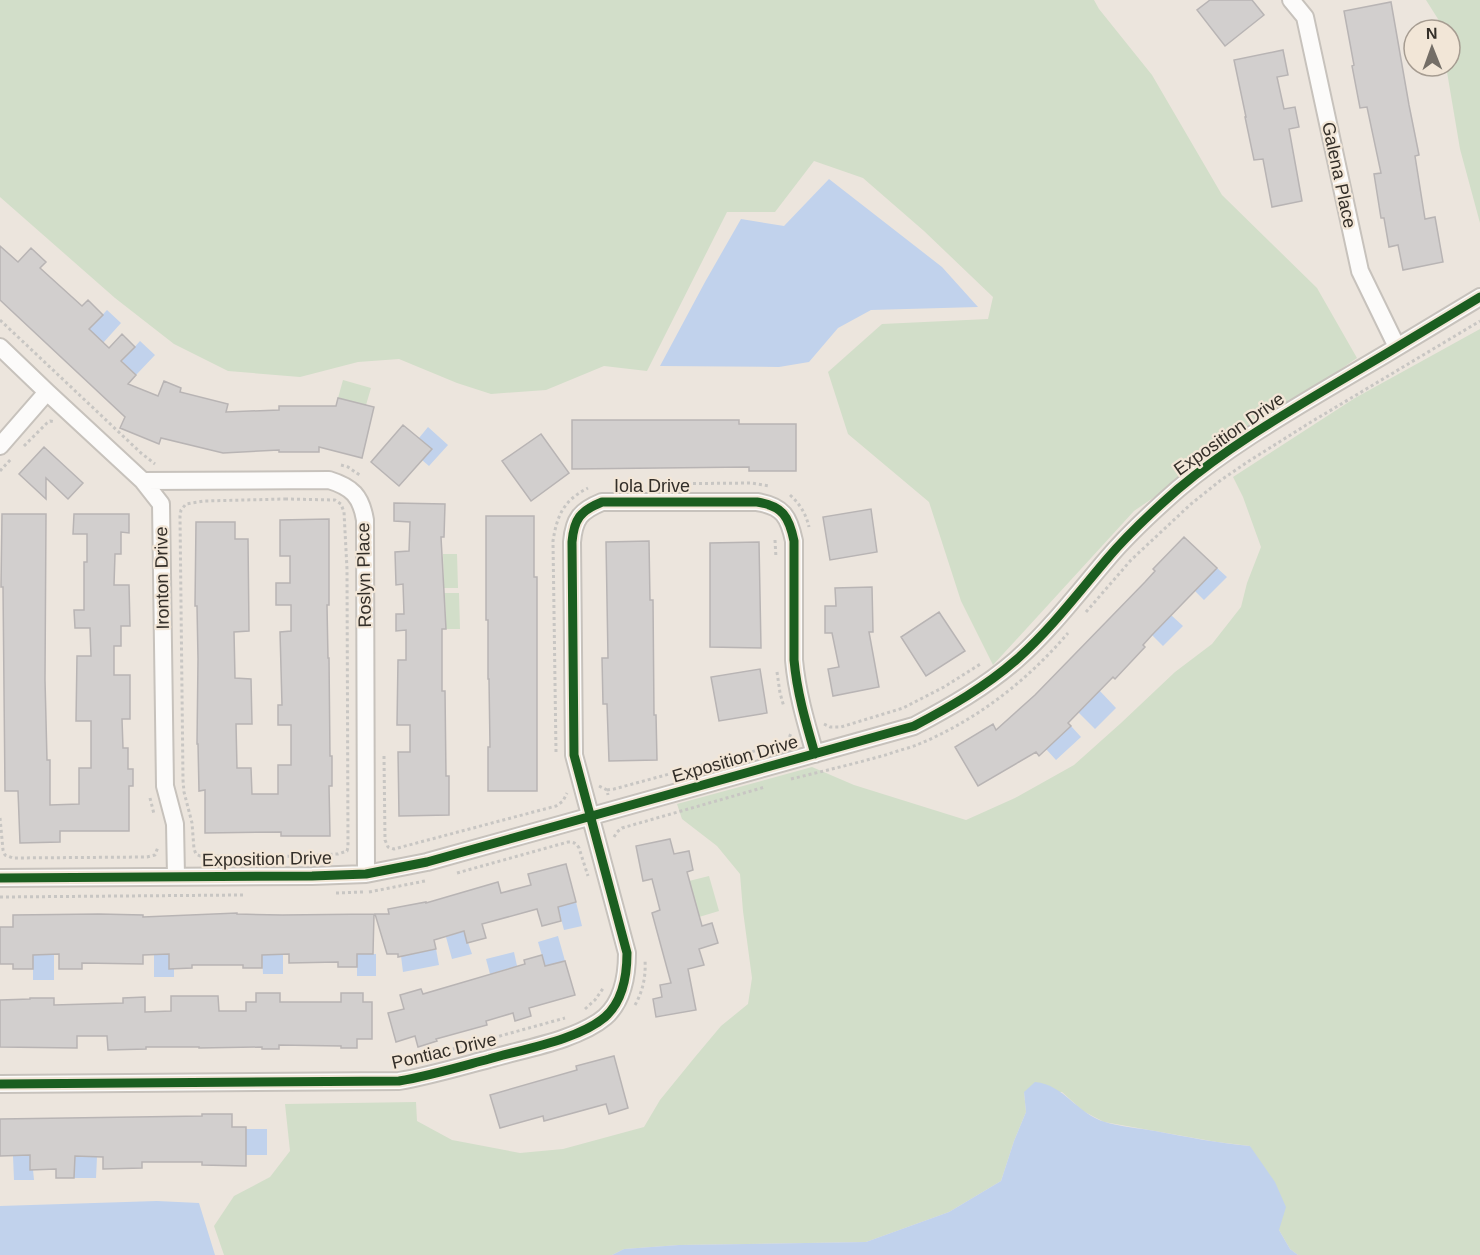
<svg xmlns="http://www.w3.org/2000/svg" width="1480" height="1255" font-family="Arial,sans-serif">
  <style>
    .green { fill: #d2dec9 }
    .water { fill: #c1d2ec }
    .building { fill: #d2cfce; stroke: #b8b4b4; stroke-width: 1.5 }
    .lines { fill: none; stroke-linecap: round; stroke-linejoin: round }
    .minor-casing { stroke: #c7c2bc; stroke-width: 20 }
    .path { stroke: #c8c6c3; stroke-width: 3; stroke-dasharray: 3 3; stroke-linecap: butt }
    .minor { stroke: #fcfbfa; stroke-width: 16 }
    .cycleway-casing { stroke: #f2e6d7; stroke-width: 13 }
    .cycleway { stroke: #1b5e20; stroke-width: 9 }
    .labels { text-anchor: middle; dominant-baseline: central; stroke-width: 4.5; stroke-linejoin: round; paint-order: stroke }
    .street-label { font-size: 18px; fill: #332e28; stroke: #f2e6d7 }
  </style>
  <rect width="100%" height="100%" fill="#ece5dd"/>
  <path class="green" d="M0,0H1094L1099,9L1152,75L1222,195L1317,288L1357,358L1134,511L993,665L961,601L929,502L848,434L828,372L882,324L988,319L993,297L924,231L863,178L814,161L775,212H727L647,371L604,366L546,390L491,394L457,383L399,359L358,362L300,377L228,371L174,344L115,298L0,197Z
    M1426,0H1480V223L1460,149L1446,66H1450V30H1440L1438,19Z
    M1480,329V1255H1298L1290,1249L1279,1230L1250,1146L1217,1142L1104,1122L1083,1111L1062,1092H1024L1026,1112L1014,1141L1001,1181L949,1212L866,1242L679,1245L624,1249L612,1255H224L214,1226L234,1196L270,1177L290,1151L285,1104L416,1102L417,1121L452,1140L520,1153L563,1149L644,1127L660,1100L695,1057L721,1026L748,1004L752,978L743,911L740,874L717,846L682,819L677,804L812,767L854,785L966,820L1015,798L1074,765L1121,723L1175,672L1212,644L1241,607L1247,583L1261,547L1243,497L1233,477L1355,398Z
    M343,380L371,388L366,405L338,398Z
    M443,554H457L458,588H444Z
    M440,593H459L460,629H446L445,598H440Z
    M709,876L719,911L699,917L689,881Z"/>
  <path class="water" d="M829,179L942,267L978,307L871,310L838,328L809,362L779,367L660,366L705,282L741,219L784,226Z
    M107,310L121,323L103,343L89,329Z
    M140,341L155,355L136,375L122,361Z
    M428,427L448,445L429,466L422,460L431,449L419,438Z
    M1217,568L1227,577L1204,600L1195,591Z
    M1171,615L1183,626L1163,646L1152,635Z
    M1099,690L1116,708L1095,729L1078,712Z
    M1071,726L1081,737L1056,760L1046,749Z
    M576,902L582,926L564,930L558,907Z
    M464,931L472,954L452,959L446,937Z
    M558,936L565,961L545,966L538,942Z
    M436,949L439,965L403,972L401,956Z
    M514,952L517,966L490,974L486,959Z
    M169,954V968L174,969V977H154V955Z
    M283,954V974H263L262,955Z
    M357,954H376V976H357Z
    M33,955H54V980H33Z
    M1035,1082C1065,1085 1077,1114 1105,1122C1121,1127 1139,1128 1155,1131C1187,1137 1218,1143 1250,1146L1275,1182L1286,1207L1279,1230L1290,1249L1298,1255H612L624,1249L679,1245L866,1242L949,1212L1001,1181L1014,1141L1026,1112L1024,1092Z
    M246,1129H267V1155H246Z
    M30,1155V1170H33L34,1180H14L13,1156Z
    M75,1156L97,1157L96,1178H74Z
    M157,1201L199,1203L215,1255H0V1206Z"/>
  <path class="building" d="M1210,0H1252L1264,15L1225,46L1197,10Z
    M1391,2L1409,105L1419,155L1415,156L1425,219L1435,217L1443,262L1403,270L1398,245L1389,247L1384,218H1381L1374,174L1381,173L1367,107L1360,108L1352,66L1354,65L1344,11Z
    M1283,50L1288,75L1277,77L1284,109L1295,107L1299,127L1289,129L1302,201L1272,207L1263,159L1254,160L1245,117H1246L1234,60Z
    M0,246L18,262L31,248L46,262L40,268L82,306L88,300L103,315L89,329L109,348L122,334L135,347L121,361L136,375L128,384L158,396L164,381L181,388L180,392L228,404L226,412L279,410V406H336L338,398L374,407L362,458L319,447V452H279V450L223,453L161,438L159,444L120,428L125,417L0,300Z
    M572,420H739V424H796V471H749V467L572,469Z
    M403,425L432,449L399,486L371,462Z
    M541,434L569,473L531,501L502,461Z
    M44,447L83,483L68,499L46,478V499L19,474Z
    M394,503L445,504L444,537H441L446,629H442V691H445L446,776H449V815L399,816L398,752H410V725H397L398,660H406V630L396,631V614H404L403,584L396,585L395,552L409,551L410,522L394,521Z
    M871,509L877,552L830,560L823,517Z
    M2,514H46L45,680L47,760H50V805L79,804V768H91V721H76L77,656H91L90,628H75L74,610H84V562H87V534H73L74,514H129V533L121,532V554H115L114,585H129L130,626H121V646H114V675H130V719H122L123,748H128V769H133V786H129V831H60V842L20,843L18,791H5L3,587H1Z
    M486,516H534V577H537V791H488V747H490L489,679H488V620H486Z
    M329,519V605H327L328,658H329L330,756H332V786H329L330,836H281V832L205,833V790L199,791L198,744H197L198,659L197,606H195L196,522H235V539H248L249,631L234,632L235,678L251,679L252,724H236L237,768H251L252,794H278V765H291V725H278V705H282L280,632L291,631V605H276V583H290V556H280V520Z
    M1184,537L1217,568L1152,635L1143,645L1145,647L1115,679L1113,677L1068,723L1071,726L1039,756L1036,752L978,786L955,747L993,724L996,730L1035,695L1145,582L1155,571L1153,569Z
    M649,541L650,600H653L654,715H656L657,760L609,761L607,704H603L602,658H608L606,542Z
    M759,542L761,648L710,647V543Z
    M872,587L873,632H869L879,687L833,696L828,669L839,667L832,633H825V606H836L835,588Z
    M939,612L965,651L926,676L901,637Z
    M760,669L767,713L719,721L711,677Z
    M670,839L674,854L689,851L693,870L687,872L702,926L712,923L718,943L699,949L704,965L688,969L696,1010L656,1017L653,999L662,997L660,985L671,983L652,913L660,910L652,879L643,881L636,846Z
    M566,864L576,902L558,907L561,921L542,926L537,909L482,924L486,938L467,943L464,931L434,940L436,949L398,957V954H387L375,914H389L388,909L426,902V903L498,882L501,893L531,885L528,874Z
    M237,913V914L282,915L374,914L373,954H357V967H338V962L289,963V954L262,955V968H243V965H192V968L169,969V954L143,955V964L82,963V969H59V954L33,955V969H13V964H0V927H13V915L99,914L143,915V917Z
    M542,955L545,966L565,961L575,995L529,1008L531,1016L515,1021L513,1013L486,1021L487,1025L436,1039L437,1041L418,1047L415,1036L396,1042L388,1013L404,1009L400,995L421,989L423,994L525,964L524,960Z
    M256,993H280V1002H341V993H363V1002H372V1039H357V1048H341V1046L279,1045V1049H262V1047L199,1048V1047H146V1049L108,1050L107,1036H77V1048L0,1047V1000L30,999V998H54V1005L123,1003V998L145,997V1012L171,1011V996H218L219,1011H246V1002H256Z
    M614,1056L628,1108L609,1114L606,1104L544,1121L543,1116L500,1128L490,1095L577,1070L576,1066Z
    M202,1114H232V1127H246V1166L202,1165V1162H142V1168L103,1169V1157L75,1156L74,1178H56V1169L30,1170V1155L0,1156V1119L202,1116Z"/>
  <g class="lines">
    <defs>
      <path id="minor" d="M1291,0L1305,17L1360,271L1397,347
        M0,347L47,392L143,481L161,504L165,786L175,824L176,876
        M0,446L47,392
        M143,481L329,480C352,487 361,496 365,520L366,874
        M0,878L312,876L366,874L427,862L914,726C950,707 985,687 1016,660C1050,630 1078,593 1107,559C1128,534 1153,511 1178,489C1224,450 1276,419 1328,388C1379,358 1429,328 1480,297
        M0,1084L399,1081C429,1076 459,1067 489,1059C523,1049 578,1040 605,1017C623,1001 627,975 627,953L574,755L572,542C574,519 580,511 602,502H757C783,506 789,517 794,541V660C797,693 806,723 815,754"/>
    </defs>
    <use href="#minor" class="minor-casing"/>
    <path class="path" d="M0,320L141,453L155,464
      M24,446L47,423L50,421L55,422
      M341,465L348,467L361,476
      M0,471L11,459
      M651,484L751,483L770,486
      M790,495C800,504 806,514 809,527
      M285,499L335,500L341,504L344,512L347,569L348,847L347,851L338,854L273,857L200,856L196,854L194,849L192,823L184,792L183,780L180,516L181,510L186,504L204,501Z
      M775,540L776,558
      M1086,612L1131,560L1191,504L1221,480L1249,461L1311,422L1480,321
      M777,672L780,693L784,707
      M824,724L830,727H841L903,708L944,687L982,663
      M556,752L553,541C557,515 564,500 588,488
      M384,756L385,840L388,847L394,849L556,806L563,801L567,793
      M791,779C824,771 857,763 889,754C899,750 910,748 919,744C977,720 1028,680 1068,633
      M599,786L607,790L608,795
      M607,790L614,789L784,743L788,741L791,733
      M150,798L154,814
      M0,818L3,850L5,855L13,858L147,857L155,855L158,847
      M614,837L617,832L622,828L765,787
      M457,873L568,842C574,842 576,843 579,848L588,876
      M369,892L425,881
      M336,893L363,892
      M0,897L243,895
      M635,1005C643,991 646,976 645,960
      M585,1009L595,1000L604,987
      M424,1057L565,1018"/>
    <use href="#minor" class="minor"/>
    <defs>
      <path id="cycleway" d="M0,878L312,876L366,874L427,862L914,726C950,707 985,687 1016,660C1050,630 1078,593 1107,559C1128,534 1153,511 1178,489C1224,450 1276,419 1328,388C1379,358 1429,328 1480,297
        M0,1084L399,1081C429,1076 459,1067 489,1059C523,1049 578,1040 605,1017C623,1001 627,975 627,953L574,755L572,542C574,519 580,511 602,502H757C783,506 789,517 794,541V660C797,693 806,723 815,754"/>
    </defs>
    <use href="#cycleway" class="cycleway-casing"/>
    <use href="#cycleway" class="cycleway"/>
  </g>
  <g class="labels">
    <g class="street-label">
      <text transform="translate(1339 175) rotate(78)">Galena Place</text>
      <text transform="translate(1229 434) rotate(-35)">Exposition Drive</text>
      <text x="652" y="486">Iola Drive</text>
      <text transform="translate(364 575) rotate(-91)">Roslyn Place</text>
      <text transform="translate(162 578) rotate(-91)">Ironton Drive</text>
      <text transform="translate(735 759) rotate(-16)">Exposition Drive</text>
      <text transform="translate(267 859) rotate(-1)">Exposition Drive</text>
      <text transform="translate(444 1051) rotate(-13)">Pontiac Drive</text>
    </g>
  </g>
  <g transform="translate(1432 48) rotate(359)"><circle r="28" fill="#f2e6d7" stroke="#a69c91" stroke-width="1.5"/>
  <path d="M0-4.5L10 22L0 15L-10 22Z" fill="#746e67"/>
  <text y="-9" font-size="16" font-weight="bold" text-anchor="middle" fill="#332e28">N</text>
  </g>
</svg>
